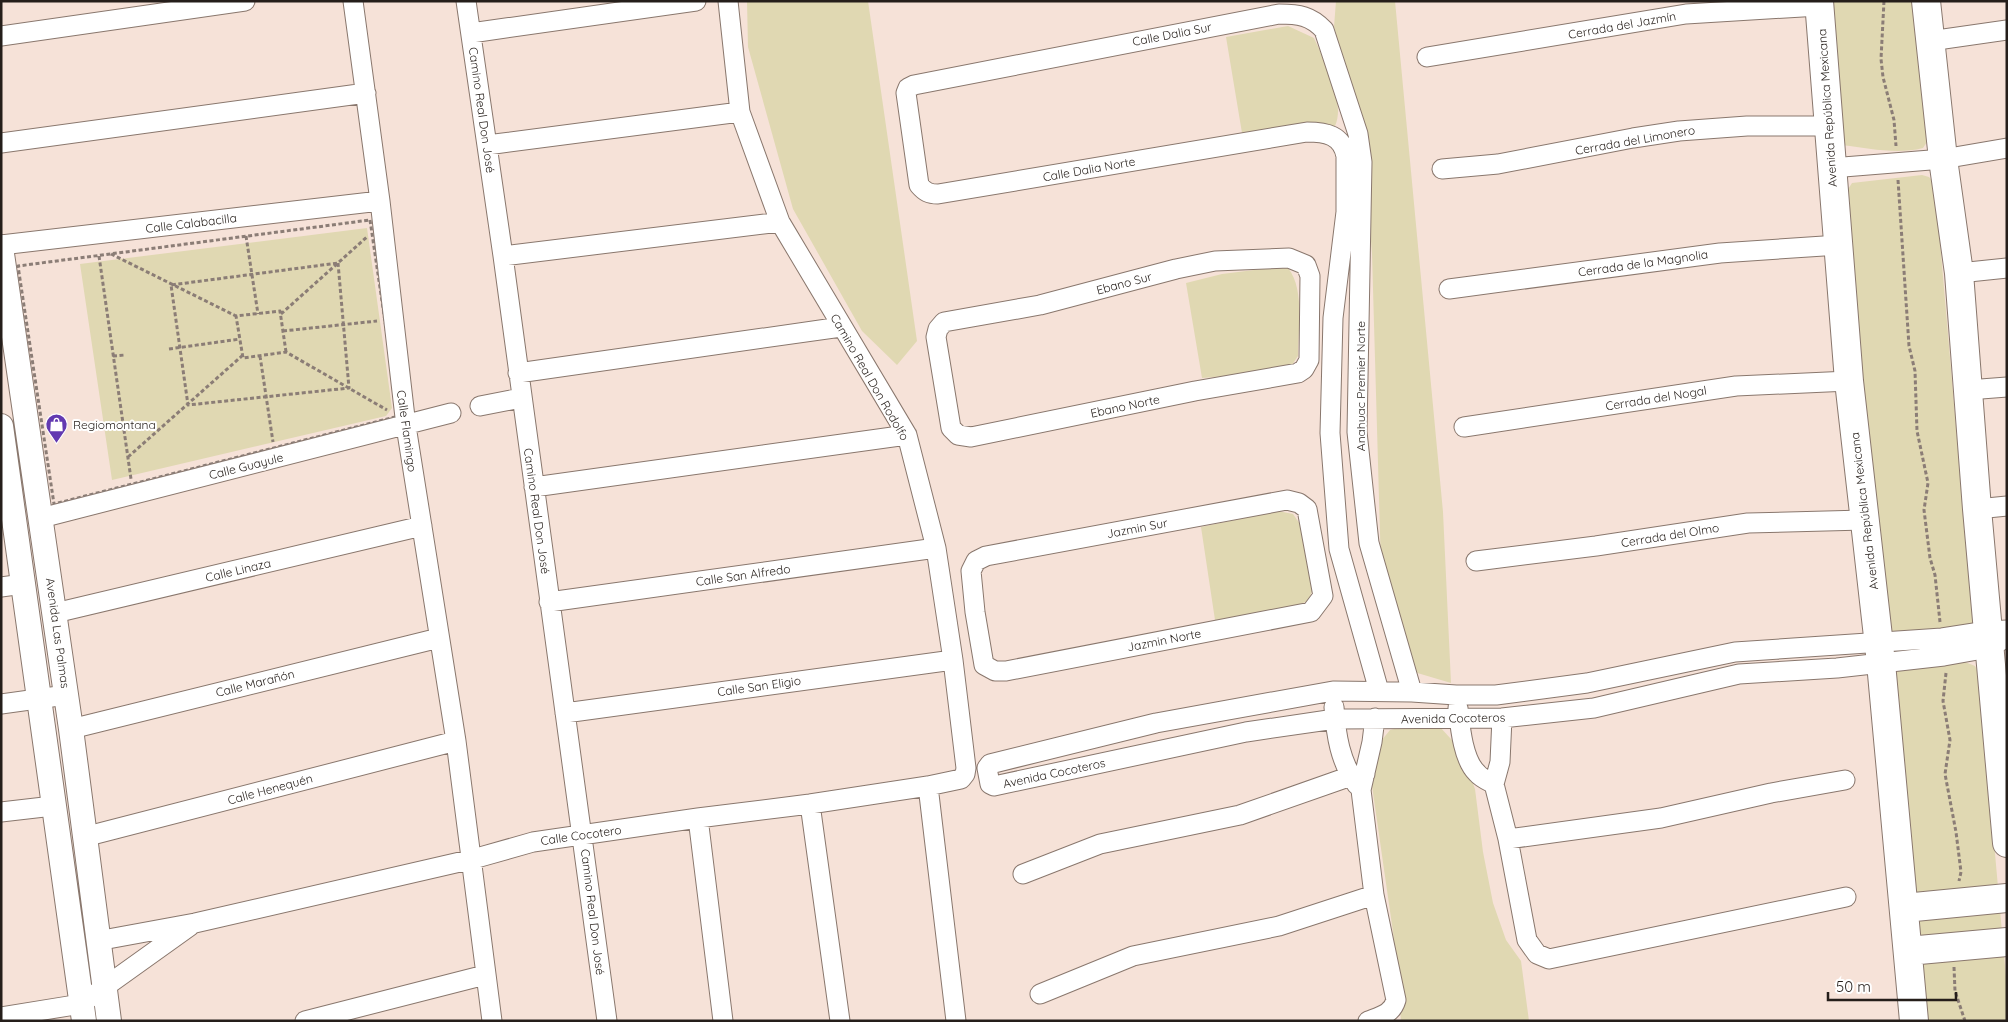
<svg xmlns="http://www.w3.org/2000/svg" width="2008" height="1022" font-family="Quicksand,sans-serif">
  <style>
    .green { fill: #e0d8b2 }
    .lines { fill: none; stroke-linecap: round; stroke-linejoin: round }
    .minor-casing { stroke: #89776d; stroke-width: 21 }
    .tertiary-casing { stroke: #89776d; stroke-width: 26 }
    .secondary-casing { stroke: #89776d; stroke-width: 30 }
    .path { stroke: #8b7d76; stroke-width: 3; stroke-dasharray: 4 2.5; stroke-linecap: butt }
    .minor { stroke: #fff; stroke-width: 19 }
    .tertiary { stroke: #fff; stroke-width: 24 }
    .secondary { stroke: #fff; stroke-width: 28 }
    .labels { text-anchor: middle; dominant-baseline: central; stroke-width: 4; stroke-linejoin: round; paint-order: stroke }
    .street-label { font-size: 12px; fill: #251e1a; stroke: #fff }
    .poi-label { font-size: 12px; fill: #251e1a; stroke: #fff; text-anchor: start }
  </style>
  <rect width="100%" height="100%" fill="#f6e2d8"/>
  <path class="green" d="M747,1H868L917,341L897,365L862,331L793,209L748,47Z
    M1336,1H1395L1443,512L1451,683L1414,672L1381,568L1372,254L1362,124L1334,27Z
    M1829,1H1915L1929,139L1923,148C1897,155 1868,148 1841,145Z
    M1288,26L1314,38C1324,60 1346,103 1335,126L1242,133L1226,37Z
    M1922,175L1929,177L1935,184L1973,623L1964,632L1898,638L1884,626L1845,194L1852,183Z
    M367,228L392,408L386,416L112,480L80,264Z
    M1277,267L1288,268C1305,289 1298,329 1298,356L1292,365L1282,371L1202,378L1186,283L1222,274Z
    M1278,511L1293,514L1300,524L1313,589L1308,601L1293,607L1215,620L1201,527Z
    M1965,662L1975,666L1979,674L2007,988V1021H1920L1892,676L1901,669Z
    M1402,727H1440L1461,750L1475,789L1483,852L1493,903L1506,940L1521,961L1529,1021H1401L1393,932L1372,786L1377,746L1390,730Z"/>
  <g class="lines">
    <defs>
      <path id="minor" d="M353,1L380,201L406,426L456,741L492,1021
        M466,1L503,256L607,1021
        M471,33L696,1
        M1,36L245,1
        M1930,41L2007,30
        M1427,57L1686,14L1819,6
        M1,143L366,93
        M487,145L740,112
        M1831,168L1943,159L2007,148
        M1442,169L1498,164L1633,138L1679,131L1747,126H1828
        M1,245L380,201
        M503,256L780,222
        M1289,258L1306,265L1310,276L1309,360L1304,369L1298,373L1195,391L971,437L958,435L951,428L936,337L938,329L944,322L1040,305L1176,269L1215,261Z
        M1959,273L2007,268
        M1449,289L1720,253L1839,245
        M518,373L841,327
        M1968,390L2007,387
        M480,406L521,398
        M1464,427L1736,386L1849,381
        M534,487L907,435
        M1287,500L1299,503L1307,509L1323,596L1311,612L1006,671H995L984,665L975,612L971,571L976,561L986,556Z
        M1977,509L2007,506
        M41,518L451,413
        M1476,561L1596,546L1748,523L1864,520
        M1,587L23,584
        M549,602L936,548
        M55,613L422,526
        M2007,630L1987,631L1942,638L1735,652L1587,683L1496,695H1456L1412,692L1333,691L1156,723L990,764L987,768L990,784L994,786L1246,732L1335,719L1502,718L1594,708L1739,674L1837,668L1944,656L1989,648L2007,637
        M1379,691L1339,549L1330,433L1333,318L1346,212V156C1342,135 1326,132 1307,132L938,194C929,194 925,192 919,185L906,93L908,88L914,85L1279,14C1299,14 1311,16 1324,30L1358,134L1362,162L1357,432L1369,543L1412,692
        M1,704L66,695
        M1334,707C1336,735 1340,762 1357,785
        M1458,708C1460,726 1463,760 1477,773C1481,778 1488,781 1494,784
        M565,713L953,660
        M1502,718L1500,762L1494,784L1508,839L1527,940L1537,954L1549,959L1846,897
        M71,729L439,638
        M928,786L956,1021
        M810,804L840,1021
        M1,812L53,806
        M698,818L723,1021
        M84,837L456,741
        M1508,839L1661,818L1771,793L1845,780
        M1023,874L1100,844L1240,815L1351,776L1365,774
        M97,941L195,923L473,859L533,842L698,818L810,804L928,786L961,779L965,774L966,768L953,660L936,548L907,435L780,222L740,112L728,1
        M1040,994L1133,956L1279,926L1374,895
        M1,1017L81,1004L190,926
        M305,1021L485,975
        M1368,1021C1381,1016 1392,1014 1396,1000L1374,895L1361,790L1372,742L1375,718"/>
      <path id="tertiary" d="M1,247L71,729L109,1021
        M1,426L84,1021"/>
      <path id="secondary" d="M1819,1L1849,381L1881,663L1914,1021
        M1926,1L1943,159L1959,273L1977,509L2007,843
        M1904,908L2007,898
        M1908,951L2007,942"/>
    </defs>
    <use href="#minor" class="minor-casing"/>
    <use href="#tertiary" class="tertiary-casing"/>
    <use href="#secondary" class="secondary-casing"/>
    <path class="path" d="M1884,1L1881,59L1883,77L1894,120L1896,146
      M1898,180L1909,346L1915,371L1917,431L1928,483L1924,510L1930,558L1935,575L1940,622
      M370,220L399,416L54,504L18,266Z
      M246,236L258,314
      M111,254L236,316
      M99,256L131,479
      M338,263L349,388L188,405L171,285Z
      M281,314L368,236
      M283,331L377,321
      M169,349L240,339
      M286,352L280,311L236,316L243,358L286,352L387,410
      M113,356L125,355
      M260,356L273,442
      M128,457L243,355
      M1946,673L1943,701L1950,740L1945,774L1956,832L1961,872L1959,881
      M1954,967L1955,991L1965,1021"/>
    <use href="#minor" class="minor"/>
    <use href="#tertiary" class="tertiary"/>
    <use href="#secondary" class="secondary"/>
  </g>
  <defs>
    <symbol id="shop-pin" viewBox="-11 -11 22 30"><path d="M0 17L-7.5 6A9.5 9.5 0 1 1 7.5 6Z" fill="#6239b1" stroke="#fff"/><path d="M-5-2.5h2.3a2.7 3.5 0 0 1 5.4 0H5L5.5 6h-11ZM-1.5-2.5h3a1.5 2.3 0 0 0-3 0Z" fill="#fff"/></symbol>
  </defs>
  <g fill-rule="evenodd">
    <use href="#shop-pin" x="44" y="412" width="25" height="34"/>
  </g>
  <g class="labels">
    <g class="street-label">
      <text transform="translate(1622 25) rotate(-10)">Cerrada del Jazmín</text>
      <text transform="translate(1172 34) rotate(-11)">Calle Dalia Sur</text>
      <text transform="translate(1827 108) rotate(-94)">Avenida República Mexicana</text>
      <text transform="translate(482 110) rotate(82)">Camino Real Don José</text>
      <text transform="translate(1635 140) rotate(-10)">Cerrada del Limonero</text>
      <text transform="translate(1089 169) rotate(-10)">Calle Dalia Norte</text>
      <text transform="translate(191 223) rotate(-7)">Calle Calabacilla</text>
      <text transform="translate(1643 263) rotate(-8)">Cerrada de la Magnolia</text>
      <text transform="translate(1124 283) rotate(-15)">Ebano Sur</text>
      <text transform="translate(870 377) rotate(60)">Camino Real Don Rodolfo</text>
      <text transform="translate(1360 386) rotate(-90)">Anahuac Premier Norte</text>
      <text transform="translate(1656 398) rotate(-9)">Cerrada del Nogal</text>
      <text transform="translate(1125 406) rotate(-12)">Ebano Norte</text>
      <text transform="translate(407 431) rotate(82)">Calle Flamingo</text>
      <text transform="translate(246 466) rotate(-14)">Calle Guayule</text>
      <text transform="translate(537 511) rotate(82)">Camino Real Don José</text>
      <text transform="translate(1864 511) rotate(-97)">Avenida República Mexicana</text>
      <text transform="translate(1137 528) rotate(-11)">Jazmin Sur</text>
      <text transform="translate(1670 535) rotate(-9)">Cerrada del Olmo</text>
      <text transform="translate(238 570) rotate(-13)">Calle Linaza</text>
      <text transform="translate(743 575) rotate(-8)">Calle San Alfredo</text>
      <text transform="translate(58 633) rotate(82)">Avenida Las Palmas</text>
      <text transform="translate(1164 640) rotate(-11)">Jazmin Norte</text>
      <text transform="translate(255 683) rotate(-14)">Calle Marañón</text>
      <text transform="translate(759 686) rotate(-8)">Calle San Eligio</text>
      <text transform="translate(1453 718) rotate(-1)">Avenida Cocoteros</text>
      <text transform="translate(1054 773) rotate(-12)">Avenida Cocoteros</text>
      <text transform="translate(270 789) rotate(-15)">Calle Henequén</text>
      <text transform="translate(581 835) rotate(-8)">Calle Cocotero</text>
      <text transform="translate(593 912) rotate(83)">Camino Real Don José</text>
    </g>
    <g class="poi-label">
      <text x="73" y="424">Regiomontana</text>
    </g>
  </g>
  <rect width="2008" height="1022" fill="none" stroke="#251e1a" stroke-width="5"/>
  <path d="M1828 992v8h128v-8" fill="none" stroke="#251e1a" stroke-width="2.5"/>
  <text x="1836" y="992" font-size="15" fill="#251e1a" stroke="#ffffff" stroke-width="4" paint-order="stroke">50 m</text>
</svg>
